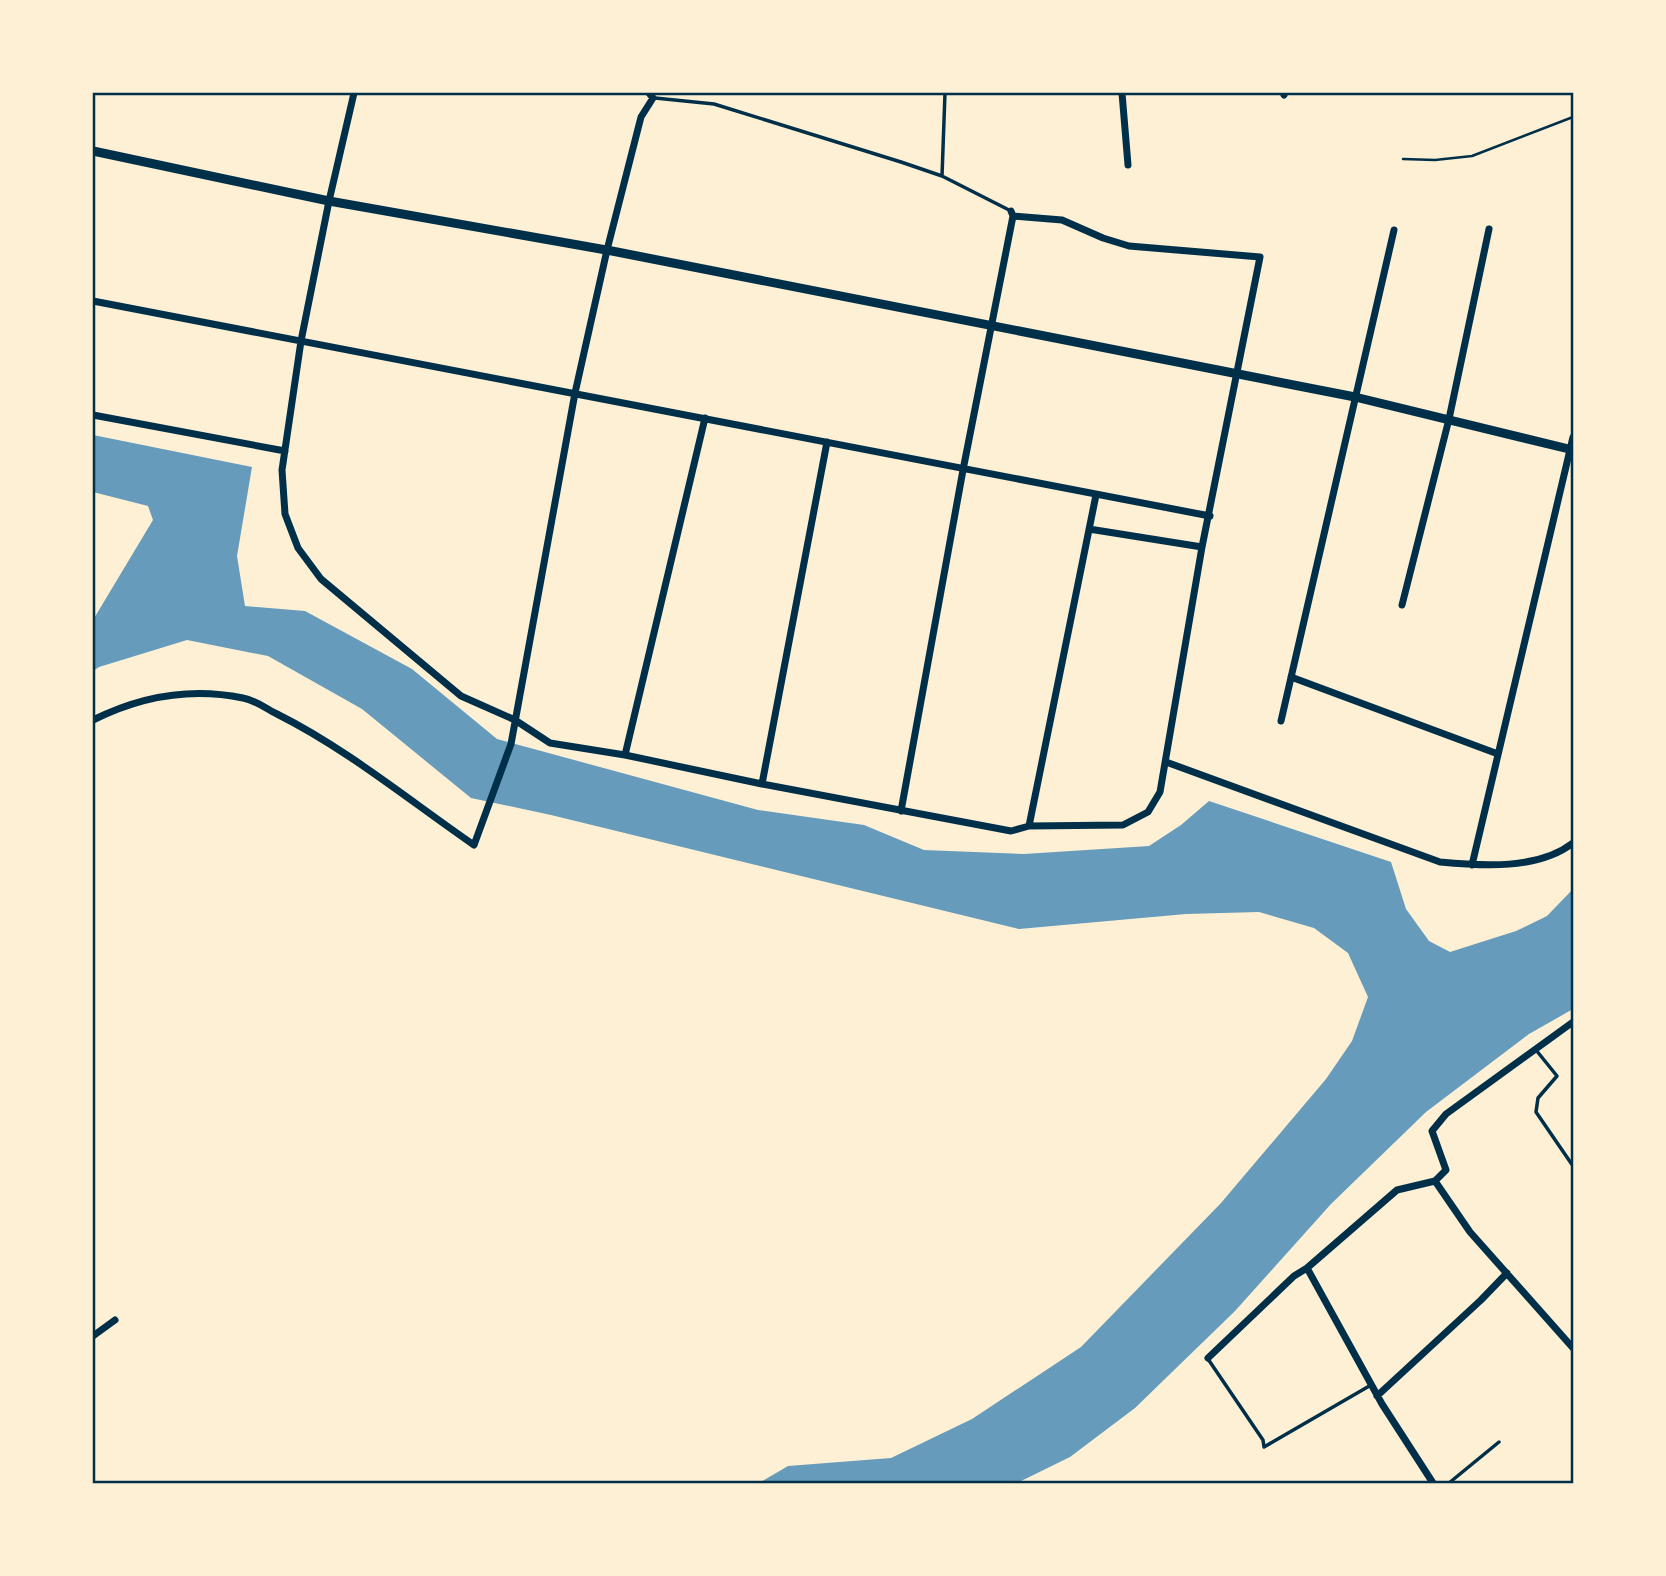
<svg xmlns="http://www.w3.org/2000/svg" width="1666" height="1576" font-family="Barlow,sans-serif">
  <style>
    .water { fill: #669bbc }
    .lines { fill: none; stroke-linecap: round; stroke-linejoin: round }
    .path { stroke: #003049; stroke-width: 2.5 }
    .service { stroke: #003049; stroke-width: 3.5 }
    .minor { stroke: #003049; stroke-width: 7 }
    .tertiary { stroke: #003049; stroke-width: 9 }
    .neatline { fill: none; stroke: #003049; stroke-width: 2.5 }
  </style>
  <rect width="100%" height="100%" fill="#fdf0d5"/>
  <path class="water" d="M93,435L252,467L237,556L245,606L305,611L412,669L497,739L758,810L864,825L924,850L1024,854L1149,846L1181,825L1209,801L1391,862L1406,909L1429,941L1450,952L1516,931L1547,916L1573,889V1009L1529,1034L1426,1112L1331,1204L1235,1311L1135,1408L1070,1457L1017,1483H759L788,1466L891,1458L972,1419L1081,1347L1221,1203L1326,1079L1352,1041L1368,997L1348,953L1314,928L1259,912L1186,914L1019,929L551,815L471,798L362,709L268,656L187,640L99,667L93,671V620L153,520L148,506L93,492Z"/>
  <g class="lines">
    <path class="path" d="M1403,159L1435,160L1472,156L1573,117"/>
    <path class="service" d="M655,98L714,104L901,162L942,176L1011,211
      M942,176L945,93
      M1536,1050L1557,1076L1538,1098L1536,1112L1573,1166
      M1208,1359L1263,1440L1264,1447L1371,1385
      M1449,1483L1499,1442"/>
    <path class="minor" d="M354,93L329,201L301,341L282,470L285,514L298,548L321,579L461,696L515,720L550,743L625,755L762,784L1011,831L1029,826L1123,825L1148,812L1160,792L1202,547L1260,257L1129,246L1103,238L1062,220L1013,216
      M1122,93L1128,165
      M1283,93L1284,95
      M93,301L1210,516
      M93,415L285,451
      M1089,529L1202,547
      M1402,605L1449,419L1489,229
      M1291,677L1498,754
      M93,720C141,696 190,687 243,698C255,700 267,709 277,714C347,749 410,801 474,845L511,744L575,393L607,250L641,117L653,98L649,93
      M1281,721L1394,230
      M625,755L705,418
      M1166,762L1440,862C1482,866 1538,870 1573,843
      M762,784L827,442
      M901,811L963,470L1013,216L1011,211
      M1029,826L1096,495
      M1472,865L1573,437
      M1435,1181L1470,1232L1573,1348
      M1307,1268L1382,1404L1433,1483
      M93,1336L115,1320
      M1208,1358L1294,1276L1307,1268L1397,1190L1435,1181L1446,1170L1432,1131L1446,1114L1573,1022
      M1377,1396L1481,1300L1507,1273"/>
    <path class="tertiary" d="M93,151L329,201L612,251L1355,397L1573,450"/>
  </g>
  <rect width="1666" height="1576" fill="none" stroke="#fdf0d5" stroke-width="189"/>
  <rect x="94" y="94" width="1478" height="1388" class="neatline"/>
</svg>
